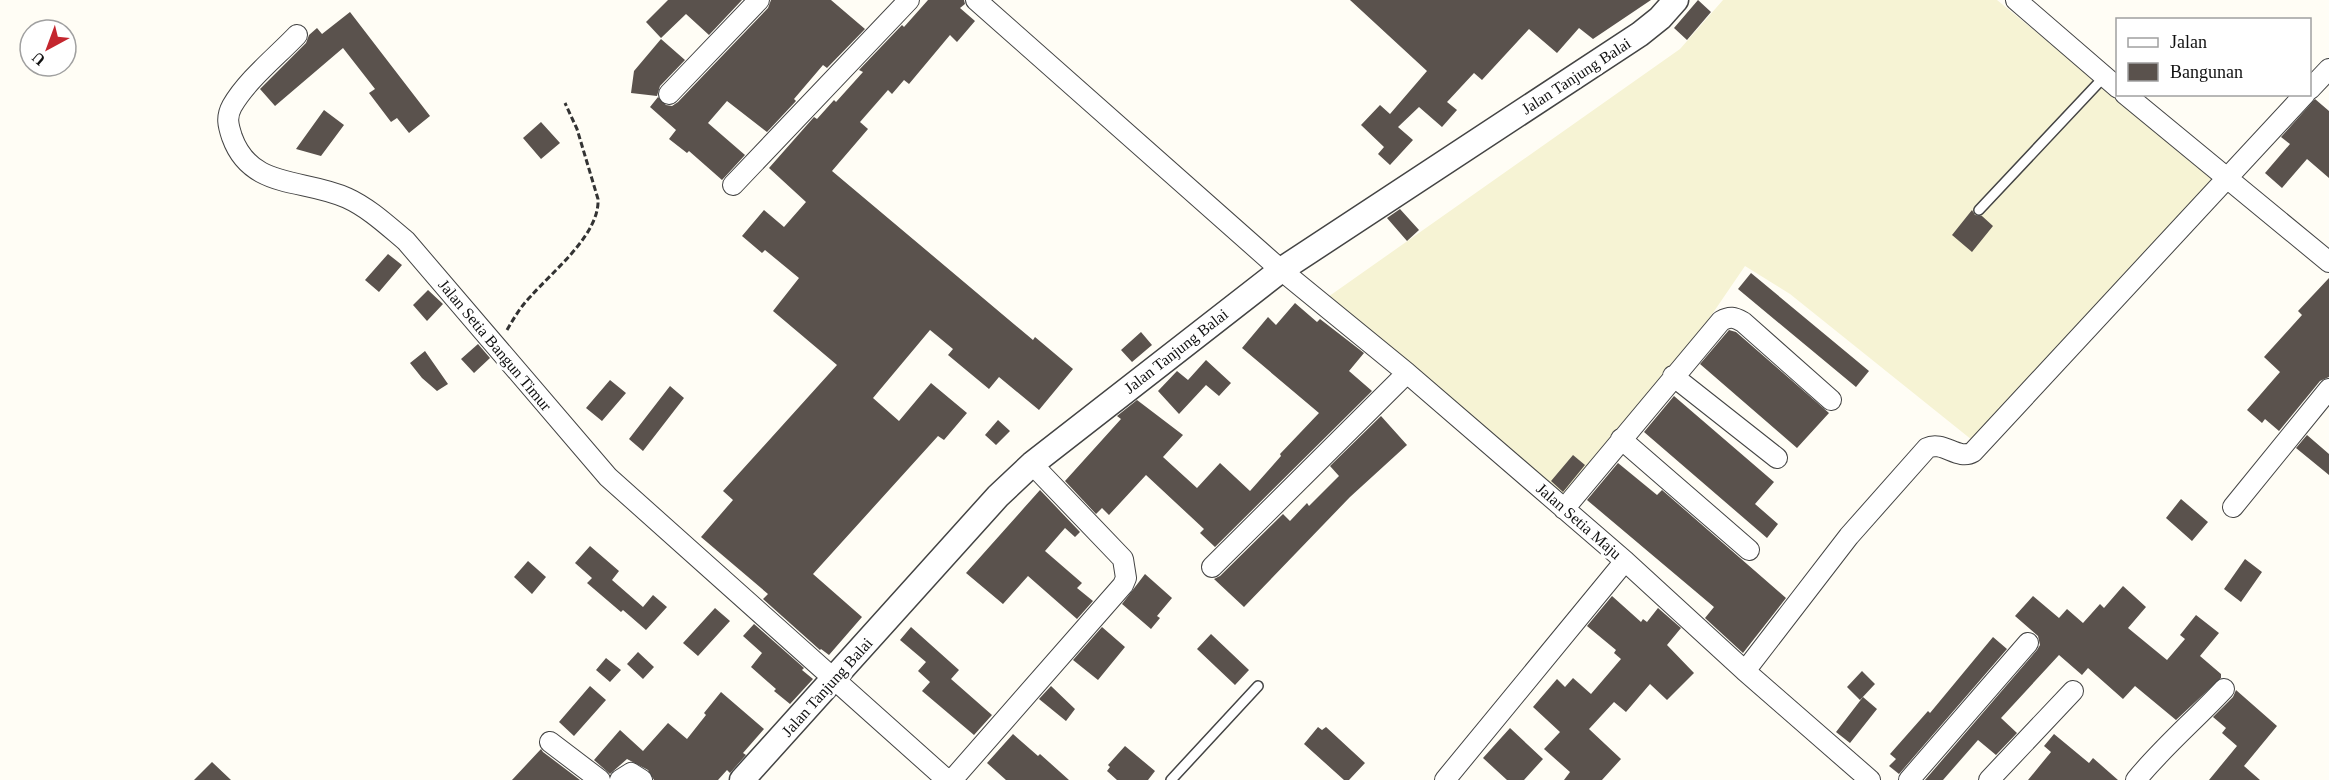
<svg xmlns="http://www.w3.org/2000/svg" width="2329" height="780" font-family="'Times New Roman',serif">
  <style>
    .farmland { fill: #f6f3d4 }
    .building { fill: #5a524d }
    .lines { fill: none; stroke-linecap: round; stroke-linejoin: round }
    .service-casing { stroke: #444; stroke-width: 12 }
    .minor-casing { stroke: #444; stroke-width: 22 }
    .tertiary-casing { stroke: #444; stroke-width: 27 }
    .path { stroke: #333; stroke-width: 3; stroke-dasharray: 6 3; stroke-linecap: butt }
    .service { stroke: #fff; stroke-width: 9 }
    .minor { stroke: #fff; stroke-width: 20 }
    .tertiary { stroke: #fff; stroke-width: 24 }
    .labels { text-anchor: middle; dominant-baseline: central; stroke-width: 6; stroke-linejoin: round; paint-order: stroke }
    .street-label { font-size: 16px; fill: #111; stroke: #fff }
  </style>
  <rect width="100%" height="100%" fill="#fffdf5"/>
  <path class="farmland" d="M1723,0H1997L2215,178L1977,444L1790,294L1745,266L1704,326L1556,511L1318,304L1680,49Z"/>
  <path class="building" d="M668,0H742L709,35L686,14L661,38L646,22Z
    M771,0H831L865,29L827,68L823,65L794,99L796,101L767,132L727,101L708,123L745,155L722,180L689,151L687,153L669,139L676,130L650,107L658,97L666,105L672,106L678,102L768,8Z
    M928,0H964L965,4L960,8L975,21L957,42L950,35L909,84L904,80L892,94L888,90L860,122L868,129L832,171L1033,340L1035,337L1073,369L1039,410L999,377L989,389L948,355L953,349L930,330L873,398L899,421L931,383L967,413L944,440L938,436L813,574L862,617L829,655L821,649L820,650L763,599L768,594L701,537L733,500L723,491L837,365L773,311L799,278L765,250L762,253L742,236L764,210L784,227L806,202L769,168L814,117L817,119L834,100L836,102L863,72L859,70L902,25L904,27Z
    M1350,0H1651L1593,39L1579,28L1557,53L1529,29L1482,80L1474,73L1447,102L1457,110L1442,127L1419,107L1398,127L1413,140L1390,165L1378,154L1384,147L1361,125L1380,105L1390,114L1427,71Z
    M1698,0L1711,12L1687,40L1674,28Z
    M350,12L430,116L409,133L397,118L391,122L369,93L375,89L343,48L275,106L260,89L306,43L309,35L317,28L322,34Z
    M661,39L685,60L660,86L657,96L631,93L634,71Z
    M2315,99L2329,111V178L2307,159L2282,188L2265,173L2290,144L2281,137Z
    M324,110L344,125L321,156L296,149Z
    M541,122L560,143L541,159L523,138Z
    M1400,209L1419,230L1407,241L1387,218Z
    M1972,210L1975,215L1982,216L1993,226L1972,252L1952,235Z
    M388,254L402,265L379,292L365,280Z
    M1751,273L1869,371L1856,387L1738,289Z
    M2329,278V377L2320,381L2279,431L2265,419L2262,423L2247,410L2280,372L2264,357L2302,315L2298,311Z
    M428,290L443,304L427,321L413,305Z
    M1295,303L1317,322L1320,319L1364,353L1349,371L1372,391L1215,547L1200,533L1204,529L1146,475L1109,515L1102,508L1096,514L1065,481L1121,419L1117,416L1137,400L1183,435L1163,457L1197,488L1220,463L1250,491L1281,456L1280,454L1319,413L1242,348L1268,317L1276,325Z
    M1729,330L1736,332L1829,413L1797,448L1700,364Z
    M1141,332L1152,345L1132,362L1121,350Z
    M478,344L490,358L474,373L461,359Z
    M425,351L448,384L437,391L422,378L410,363Z
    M1206,360L1231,383L1219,396L1206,385L1179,414L1158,391L1177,371L1188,380Z
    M610,380L626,393L602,421L586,408Z
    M670,386L684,398L643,451L629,439Z
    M1674,396L1774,482L1755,504L1778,524L1767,538L1644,432Z
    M1381,416L1407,445L1350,497L1244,607L1214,579L1220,576L1283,514L1290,521L1307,503L1309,506L1339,476L1330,466Z
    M998,420L1010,431L996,445L985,435Z
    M2307,435L2329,454V475L2296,448Z
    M1573,455L1585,465L1563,492L1551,481Z
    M1618,463L1657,495L1662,490L1786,598L1743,653L1705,618L1714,607L1587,500Z
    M1040,490L1080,532L1075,537L1065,528L1045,551L1082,583L1077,588L1093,601L1077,619L1028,576L1003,604L966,573Z
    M2181,499L2208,522L2192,541L2166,518Z
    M590,546L619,571L612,580L643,607L653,595L667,607L646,630L623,610L621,612L587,583L592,578L575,563Z
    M2245,559L2262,572L2241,602L2224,589Z
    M528,561L546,577L532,594L514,577Z
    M1145,574L1172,598L1157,616L1160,618L1151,629L1122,604Z
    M2123,586L2146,607L2128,628L2167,660L2185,639L2180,635L2196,615L2219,633L2200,656L2221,674V678L2176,720L2135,686L2123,699L2088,668L2082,675L2059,655L2001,718L2017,733L1996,755L1978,740L1943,780H1925L2037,650L2040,645L2038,636L2015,616L2033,596L2059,618L2067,609L2083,623L2100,604L2104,608Z
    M1612,596L1641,622L1643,619L1647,622L1658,608L1681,628L1667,645L1694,673L1667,700L1650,684L1626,712L1614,702L1589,729L1621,759L1602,780H1564L1570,772L1544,749L1560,732L1533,707L1557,679L1565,687L1573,678L1591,694L1621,659L1614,653L1616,650L1587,626Z
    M715,608L730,621L698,656L683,643Z
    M754,624L804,668L802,670L813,679L790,704L774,691L776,689L751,667L762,653L743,636Z
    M911,627L959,670L951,679L992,715L974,735L922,691L930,682L918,671L926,662L900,640Z
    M1102,627L1125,647L1098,680L1073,660Z
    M1211,634L1249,670L1235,685L1197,649Z
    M1993,637L2007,649L1899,774L1889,766L1896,759L1890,754L1928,711L1930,713Z
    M638,652L654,667L643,679L627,664Z
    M606,658L621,670L610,682L596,670Z
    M1862,671L1875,684L1860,700L1847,687Z
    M590,686L606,700L574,736L559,722Z
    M1051,686L1075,709L1066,721L1039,699Z
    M2236,690L2277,726L2244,766L2260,780H2209L2237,746L2222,733L2226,728L2213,717L2233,697Z
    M721,692L764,729L743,753L746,755L730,773L727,770L718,780H654L648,770L627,759L610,774L594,760L620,730L643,751L668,723L687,739L706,715L704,713Z
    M1863,697L1877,709L1850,743L1836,732Z
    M1318,727L1322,730L1326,727L1365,763L1349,780H1344L1304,744Z
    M1510,728L1543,759L1524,780H1507L1483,758Z
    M1013,734L1038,756L1040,754L1069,780H1006L987,763Z
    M2054,734L2089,763L2093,758L2118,780H2028L2051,752L2044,746Z
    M1125,746L1155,771L1148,780H1117L1107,771L1110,767L1108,765Z
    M541,749L543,752L580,780H512Z
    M212,762L231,780H194Z"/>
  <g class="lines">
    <defs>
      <path id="service" d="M1979,210L2104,77
        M1171,780L1258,686"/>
      <path id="minor" d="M976,0L1281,270L1407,373L1625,561L1745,671L1870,780
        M2016,0L2118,88
        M297,35C276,57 247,80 232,106C226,117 228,125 232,137C251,190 303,178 347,198C369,208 388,226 406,241L608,477L947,780
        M2310,89L2329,69
        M669,94L759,0
        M2125,94L2329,262
        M733,185L909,0
        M1673,376L1777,458
        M1621,439L1749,550
        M2233,507L2329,389
        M1564,509L1721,321C1730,316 1734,317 1743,322L1831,400
        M1212,567L1407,373
        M1745,671L1849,536L1927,448C1943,440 1958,461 1973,452L2305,94
        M550,742L600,780
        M620,780L631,773L642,780
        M952,780L1123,585L1126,578L1123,559L1032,464
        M1445,780L1625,561
        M1909,780L2028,643
        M1989,780L2073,691
        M2136,780C2163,747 2195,720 2224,689"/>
      <path id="tertiary" d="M742,780L998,496L1032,464L1281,270L1640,34L1660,18L1676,0"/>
    </defs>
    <use href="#service" class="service-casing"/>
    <use href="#minor" class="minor-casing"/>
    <use href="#tertiary" class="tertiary-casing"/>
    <path class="path" d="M507,330C514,318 521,306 531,296C553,271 600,234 598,199L577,129L565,103"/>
    <use href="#service" class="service"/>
    <use href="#minor" class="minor"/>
    <use href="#tertiary" class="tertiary"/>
  </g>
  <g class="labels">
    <g class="street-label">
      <text transform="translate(1576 76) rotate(-33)">Jalan Tanjung Balai</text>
      <text transform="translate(495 345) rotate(50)">Jalan Setia Bangun Timur</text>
      <text transform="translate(1176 351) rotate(-38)">Jalan Tanjung Balai</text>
      <text transform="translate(1579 521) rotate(41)">Jalan Setia Maju</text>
      <text transform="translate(827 687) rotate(-48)">Jalan Tanjung Balai</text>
    </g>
  </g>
  <rect x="2116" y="18" width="195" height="78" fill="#ffffff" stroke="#a0a0a0" stroke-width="1.5"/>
  <rect x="2128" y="38" width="30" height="9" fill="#ffffff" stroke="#a0a0a0" stroke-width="1.5"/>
  <text x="2170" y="48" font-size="18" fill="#111111">Jalan</text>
  <rect x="2128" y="63" width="30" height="18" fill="#5a524d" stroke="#a0a0a0" stroke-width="1.5"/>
  <text x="2170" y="78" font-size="18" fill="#111111">Bangunan</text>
  <g transform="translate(48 48) rotate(221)"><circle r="28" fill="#ffffff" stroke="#a0a0a0" stroke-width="1.5"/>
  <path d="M0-4.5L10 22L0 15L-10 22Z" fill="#c4262e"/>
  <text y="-9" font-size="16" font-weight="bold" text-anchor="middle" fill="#111111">U</text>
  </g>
</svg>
